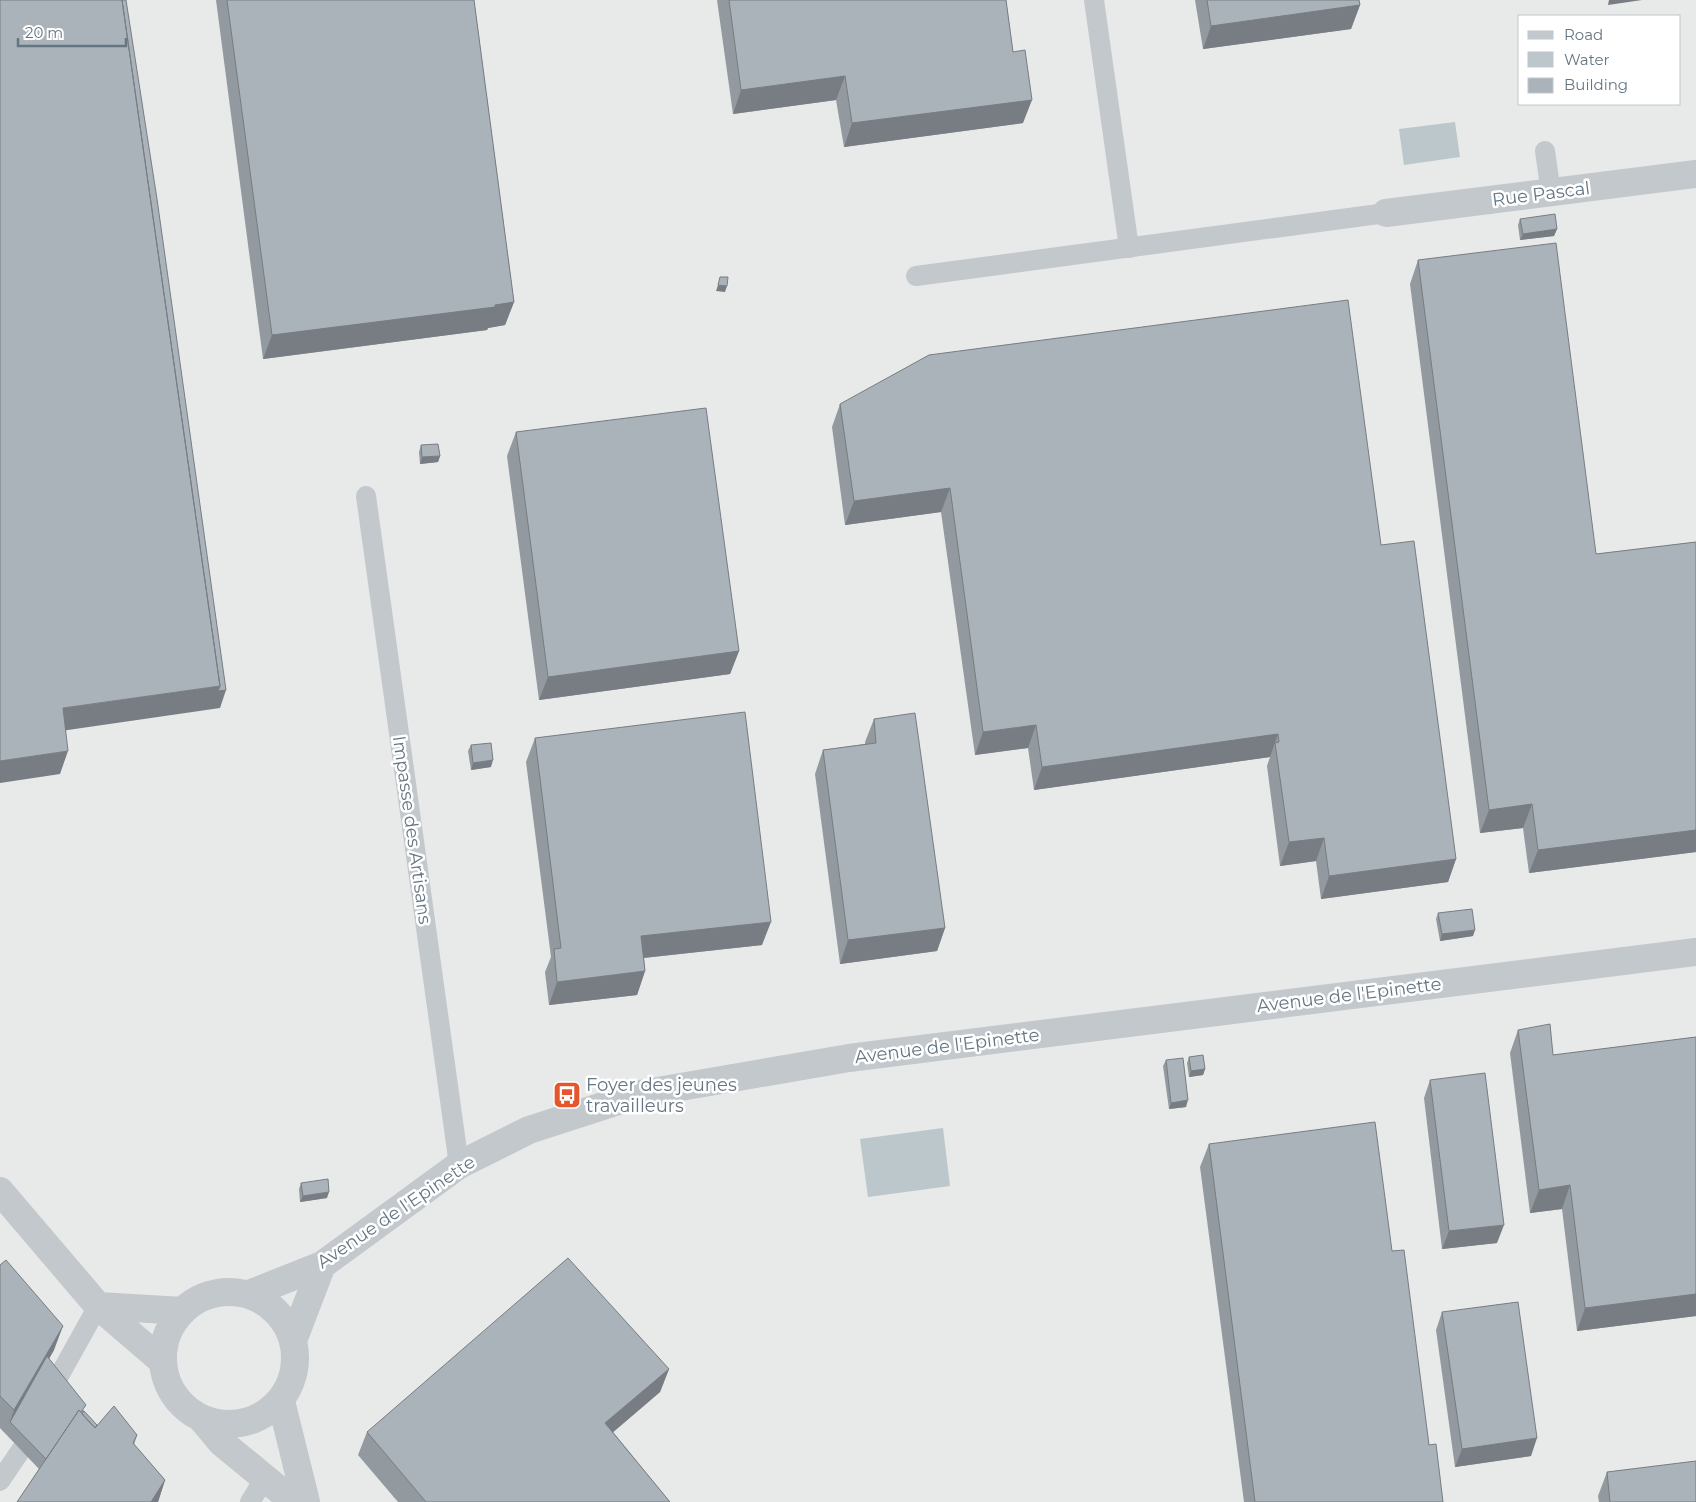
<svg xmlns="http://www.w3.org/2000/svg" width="1696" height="1502" font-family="Montserrat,sans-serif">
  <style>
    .built { fill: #e8e9e9; fill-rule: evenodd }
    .water { fill: #bbc7cb }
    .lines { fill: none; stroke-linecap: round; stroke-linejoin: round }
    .lane { stroke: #c3c8cc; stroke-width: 20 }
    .street { stroke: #c3c8cc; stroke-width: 28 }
    .wall { fill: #929a9f }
    .shaded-wall { fill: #777d82 }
    .building { fill: #aab3b9; stroke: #777d82 }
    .labels { text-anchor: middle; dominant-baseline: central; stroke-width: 5; stroke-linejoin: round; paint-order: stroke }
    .street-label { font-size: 18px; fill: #657683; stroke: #fff }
    .poi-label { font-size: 18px; fill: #657683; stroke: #fff; text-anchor: start }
  </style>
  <rect width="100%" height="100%" fill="#fafaf8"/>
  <path class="built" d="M0,0H1696V1502H0ZM1520,16H1680V104H1520Z"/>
  <path class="water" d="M1455,122L1460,157L1404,165L1399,129Z
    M943,1128L950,1186L868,1197L860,1139Z"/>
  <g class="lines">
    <path class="lane" d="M1094,0L1129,248
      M1545,151L1551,193
      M916,276L1386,213
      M366,496L459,1165
      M54,1385L98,1306
      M0,1481L21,1450
      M250,1502L265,1478"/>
    <path class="street" d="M1386,213L1696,174
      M0,1191L98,1306L162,1361
      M163 1358a66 66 0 1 1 132 0a66 66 0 1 1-132 0Z
      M249,1294L322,1265L459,1165L529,1130L640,1094L849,1058L1696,952
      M98,1306L183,1311
      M294,1338L322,1265
      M281,1401L306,1502
      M202,1419L222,1443L294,1502"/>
  </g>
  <path class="wall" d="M216,0H474L514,302L505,325L488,328L487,330L263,359Z
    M717,0H1006L1023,123L844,147L836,100L733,114Z
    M1195,0H1359L1360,5L1351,29L1203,49Z
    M1520,219L1557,229L1554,236L1520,240L1518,225Z
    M1418,260L1596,554L1696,542V852L1529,873L1523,828L1480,833L1410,284Z
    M840,404L1381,545L1456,859L1448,882L1321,899L1316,861L1280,866L1267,766L1270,757L1034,790L1028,748L975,755L941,512L845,525L832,427Z
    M516,432L739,651L730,674L539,700L507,456Z
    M421,445L440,456L438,462L420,464L419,452Z
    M874,719L945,928L937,951L840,964L815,774L823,750L865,744V742Z
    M535,738L762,945L644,958L645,971L637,995L549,1005L545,972L551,957L526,762Z
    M471,745L491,767L471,770L468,751Z
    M1438,913L1473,936L1440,941L1436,919Z
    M1518,1030L1553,1055L1696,1037V1316L1577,1331L1562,1209L1530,1213L1510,1053Z
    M1189,1057L1205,1069L1203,1075L1189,1077L1187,1063Z
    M1166,1060L1186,1107L1169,1109L1163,1066Z
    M1430,1080L1497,1243L1442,1249L1424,1098Z
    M1209,1144L1392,1251L1429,1445L1443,1502H1244L1200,1167Z
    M301,1183L327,1198L300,1202L299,1189Z
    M0,1265L54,1350L49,1359L84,1411L97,1425L137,1435L134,1445L165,1480L158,1502H17L39,1469L0,1428Z
    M1442,1312L1531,1456L1455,1467L1436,1330Z
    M669,1369L660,1392L613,1432L670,1502H398L358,1455L367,1432Z
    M1607,1472L1696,1502H1599L1598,1496Z"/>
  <path class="shaded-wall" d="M1609,0H1642L1608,5Z
    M1360,5L1351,29L1203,49L1211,26Z
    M845,76L836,100L733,114L741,90Z
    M1032,100L1023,123L844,147L852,123Z
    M1557,229L1554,236L1520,240L1523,234Z
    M718,285L727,286L725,292L716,291Z
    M514,302L505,325L488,328L487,330L263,359L272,335Z
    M440,456L438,462L420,464L422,457Z
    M950,488L941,512L845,525L854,501Z
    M739,651L730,674L539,700L548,677Z
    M220,686L226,690L220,708L54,732L63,708Z
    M1036,725L1028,748L975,755L983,732Z
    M1278,734L1270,757L1034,790L1042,767Z
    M68,751L60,774L0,783V761Z
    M493,760L491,767L471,770L473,763Z
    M1532,804L1523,828L1480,833L1489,810Z
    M1696,830V852L1529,873L1538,850Z
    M1324,838L1316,861L1280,866L1289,842Z
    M1456,859L1448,882L1321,899L1329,876Z
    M771,922L762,945L633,959L641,936Z
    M945,928L937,951L840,964L848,940Z
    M1475,930L1473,936L1440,941L1442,934Z
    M645,971L637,995L549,1005L557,982Z
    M1205,1069L1203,1075L1189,1077L1191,1071Z
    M1188,1100L1186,1107L1169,1109L1171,1103Z
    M1570,1185L1562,1209L1530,1213L1539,1190Z
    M329,1192L327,1198L300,1202L303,1196Z
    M1504,1225L1497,1243L1442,1249L1449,1231Z
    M1696,1294V1316L1577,1331L1585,1308Z
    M63,1326L54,1350L11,1423L10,1422L14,1410Z
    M669,1369L660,1392L597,1446L605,1423Z
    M1537,1438L1531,1456L1455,1467L1462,1449Z
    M165,1480L158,1502H151Z"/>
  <path class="building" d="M0,0H122L220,686L63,708L68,751L0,761Z
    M122,0H126L157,199L226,690L218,691L220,686Z
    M227,0H474L514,302L495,305V307L272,335Z
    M729,0H1006L1013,52L1025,50L1032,100L852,123L845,76L741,90Z
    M1207,0H1359L1360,5L1211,26Z
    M1555,214L1557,229L1523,234L1520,219Z
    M1556,243L1596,554L1696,542V830L1538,850L1532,804L1489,810L1418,260Z
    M720,277H728L727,286L718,285Z
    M1348,300L1381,545L1414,541L1456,859L1329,876L1324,838L1289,842L1275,743L1279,742L1278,734L1042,767L1036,725L983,732L950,488L854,501L840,404L929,355Z
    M706,408L739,651L548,677L516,432Z
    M438,444L440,456L422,457L421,445Z
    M745,712L771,922L641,936L645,971L557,982L554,949L561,948L535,738Z
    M915,713L945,928L848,940L823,750L876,743L874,719Z
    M491,743L493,760L473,763L471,745Z
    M1472,909L1475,930L1442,934L1438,913Z
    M1550,1024L1553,1055L1696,1037V1294L1585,1308L1570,1185L1539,1190L1518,1030Z
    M1203,1055L1205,1069L1191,1071L1189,1057Z
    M1183,1058L1188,1100L1171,1103L1166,1060Z
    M1485,1073L1504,1225L1449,1231L1430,1080Z
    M1375,1122L1392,1251L1404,1250L1429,1445L1436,1444L1443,1502H1255L1209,1144Z
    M328,1179L329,1192L303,1196L301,1183Z
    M568,1258L669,1369L605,1423L670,1502H426L367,1432Z
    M6,1260L63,1326L14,1410L0,1396V1265Z
    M1518,1302L1537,1438L1462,1449L1442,1312Z
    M47,1356L86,1405L81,1412L79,1410L46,1459L10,1422Z
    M114,1406L137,1435L133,1443L165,1480L151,1502H17L79,1410L95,1428Z
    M84,1411L97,1425L95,1428L82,1414Z
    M1696,1461V1502H1610L1607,1472Z"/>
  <defs>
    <symbol id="bus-square" viewBox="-11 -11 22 22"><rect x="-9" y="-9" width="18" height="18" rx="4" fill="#e4572e" stroke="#fff"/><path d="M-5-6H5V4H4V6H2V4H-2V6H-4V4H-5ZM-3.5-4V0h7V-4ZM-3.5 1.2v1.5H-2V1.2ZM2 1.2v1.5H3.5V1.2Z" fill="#fff"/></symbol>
  </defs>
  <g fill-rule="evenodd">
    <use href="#bus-square" x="551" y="1079" width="32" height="32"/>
  </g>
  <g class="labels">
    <g class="street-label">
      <text transform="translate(1541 194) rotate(-7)">Rue Pascal</text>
      <text transform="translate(412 830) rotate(82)">Impasse des Artisans</text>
      <text transform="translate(1349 995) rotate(-7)">Avenue de l'Epinette</text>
      <text transform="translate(947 1046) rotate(-7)">Avenue de l'Epinette</text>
      <text transform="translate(396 1212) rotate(-34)">Avenue de l'Epinette</text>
    </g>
    <g class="poi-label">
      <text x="586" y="1085">Foyer des jeunes<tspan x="586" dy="21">travailleurs</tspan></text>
    </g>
  </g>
  <rect x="1518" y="15" width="162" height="90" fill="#ffffff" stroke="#c1c8cd"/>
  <rect x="1528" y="31" width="25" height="8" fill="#c3c8cc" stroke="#c1c8cd"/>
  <text x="1564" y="40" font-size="15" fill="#657683">Road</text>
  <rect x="1528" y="52" width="25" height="15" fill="#bbc7cb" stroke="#c1c8cd"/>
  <text x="1564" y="65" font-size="15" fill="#657683">Water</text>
  <rect x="1528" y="78" width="25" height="15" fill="#aab3b9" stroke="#c1c8cd"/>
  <text x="1564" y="90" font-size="15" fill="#657683">Building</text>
  <path d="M18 38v8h108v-8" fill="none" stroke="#657683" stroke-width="2.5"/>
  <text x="25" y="38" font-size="15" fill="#657683" stroke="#ffffff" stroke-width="4" paint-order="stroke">20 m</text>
</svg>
